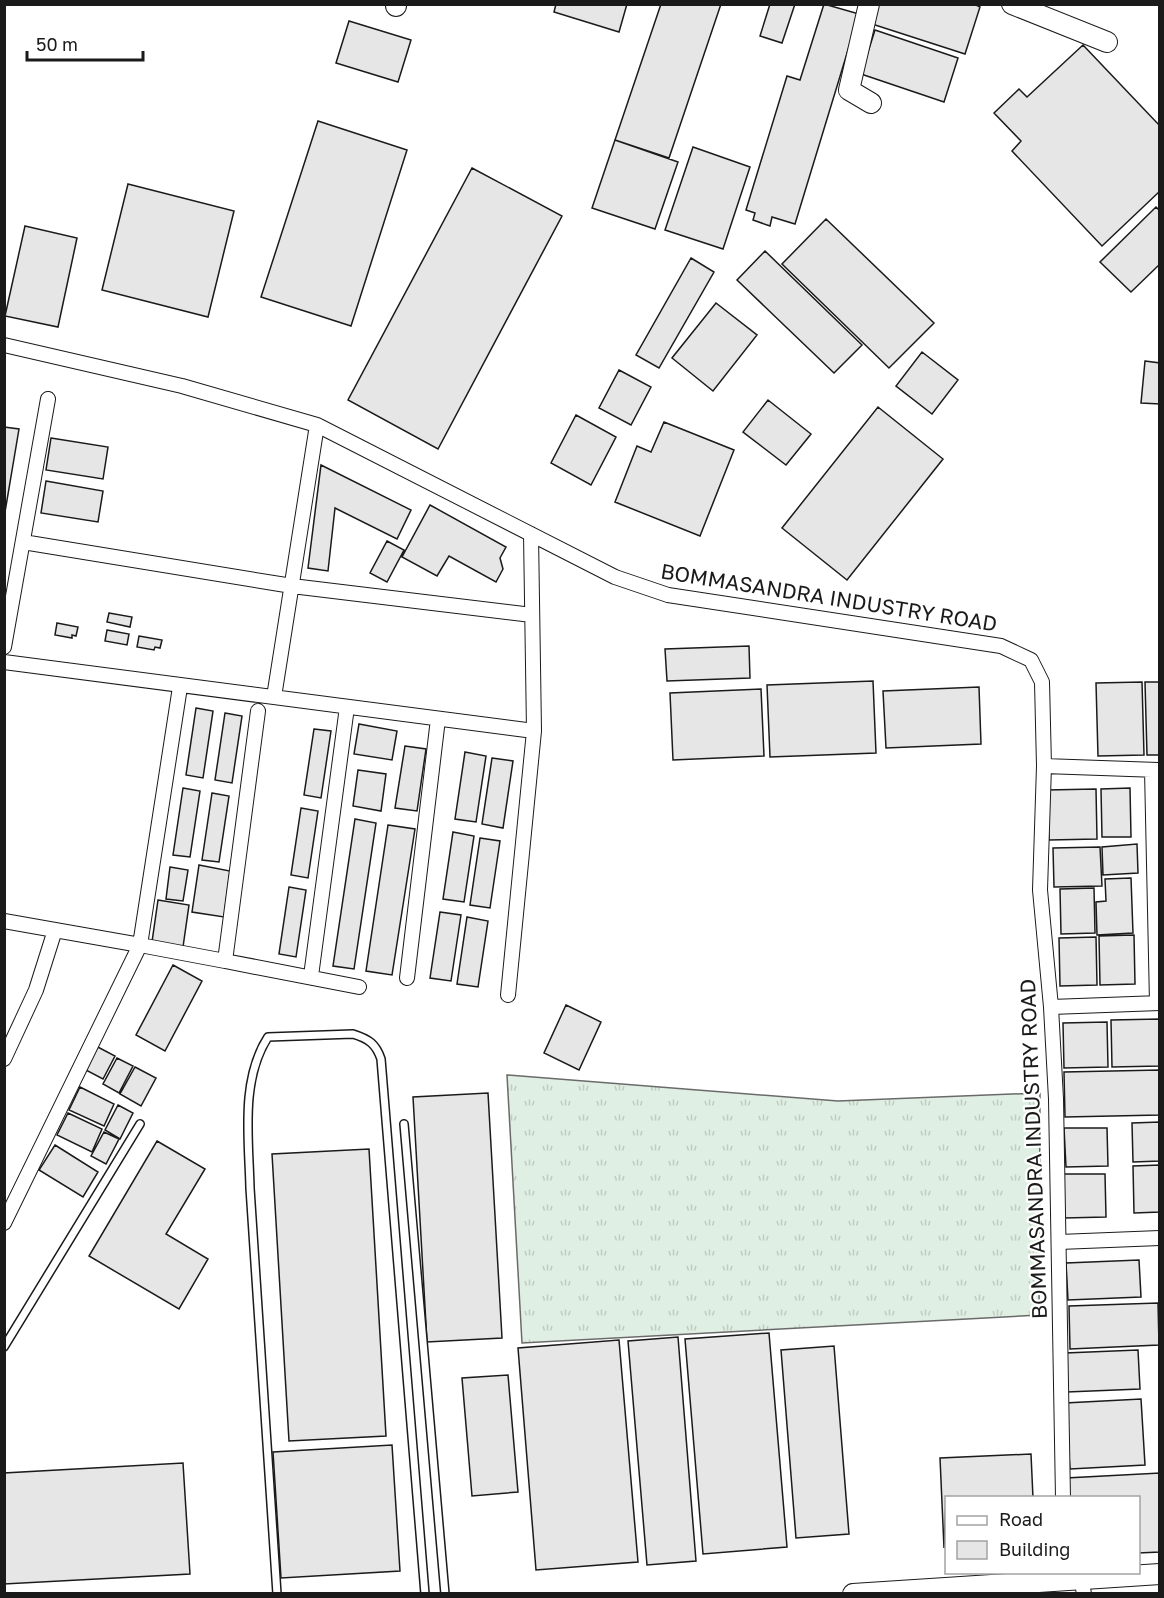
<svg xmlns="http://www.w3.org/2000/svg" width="1164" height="1598" font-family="'Golos Text',sans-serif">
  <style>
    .grass { fill: url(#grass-tufts); stroke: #6a6a6a; stroke-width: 1.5 }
    .building { fill: #e6e6e6; stroke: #1a1a1a; stroke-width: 1.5 }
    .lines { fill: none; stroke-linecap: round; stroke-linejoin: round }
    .lane-casing { stroke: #1a1a1a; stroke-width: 10 }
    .street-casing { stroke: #1a1a1a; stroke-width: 16 }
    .secondary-casing { stroke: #1a1a1a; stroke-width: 22 }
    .lane { stroke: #fff; stroke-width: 7 }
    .street { stroke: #fff; stroke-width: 14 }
    .secondary { stroke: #fff; stroke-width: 20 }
    .labels { text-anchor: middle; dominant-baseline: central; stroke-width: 4.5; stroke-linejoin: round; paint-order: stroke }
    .street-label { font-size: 21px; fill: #1a1a1a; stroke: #fff }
  </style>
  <defs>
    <pattern id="grass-tufts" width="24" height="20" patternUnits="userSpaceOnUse" patternTransform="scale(1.5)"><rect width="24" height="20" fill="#e0efe3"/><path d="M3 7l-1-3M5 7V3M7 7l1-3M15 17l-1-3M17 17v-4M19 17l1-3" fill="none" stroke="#c0ccc2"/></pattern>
  </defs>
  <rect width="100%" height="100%" fill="#fff"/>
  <path class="grass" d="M507,1075L838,1101L1040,1093L1039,1315L522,1343Z"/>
  <path class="building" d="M556,4H627L619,32L554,12Z
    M661,4H721L669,158L615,140Z
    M770,4H795L782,43L760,36Z
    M824,4L859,14L795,224L772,217L770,226L753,220L755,213L746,210L787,76L800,80Z
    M878,4H974L980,7L965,54L872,24Z
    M349,21L411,40L398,82L336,63Z
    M875,30L958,58L944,102L861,74Z
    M1083,45L1160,126V191L1102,246L1012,151L1021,141L994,113L1019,89L1027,97Z
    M318,121L407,150L351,326L261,297Z
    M615,140L678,162L655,229L592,208Z
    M693,147L750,167L723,249L665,230Z
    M472,168L562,216L438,449L348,400Z
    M128,184L234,211L208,317L102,290Z
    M1156,207L1160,211V264L1131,292L1100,262Z
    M826,219L934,323L889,368L782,264Z
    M25,226L77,238L58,327L5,316Z
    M765,251L862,345L834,373L737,280Z
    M691,258L714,272L659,368L636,355Z
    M716,303L757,335L713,391L672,358Z
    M922,352L958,380L932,414L896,386Z
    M1145,361L1160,363V404L1141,403Z
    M619,370L651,387L631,425L599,408Z
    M768,400L811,434L786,465L743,432Z
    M878,407L943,459L847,580L782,528Z
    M576,415L616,437L591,485L551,463Z
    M664,422L734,450L700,536L615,502L637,446L651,452Z
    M4,427L19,429L4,518Z
    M51,438L108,447L103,479L46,470Z
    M321,465L411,510L397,539L335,508L328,571L308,568Z
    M46,481L103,491L98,522L41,513Z
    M430,505L506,547L500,558L503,569L496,582L449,556L437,576L402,557Z
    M387,541L404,550L387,582L370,573Z
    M109,613L132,617L130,627L107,622Z
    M57,623L78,627L76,636L72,635V638L55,635Z
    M107,630L129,634L127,645L105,641Z
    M139,636L162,640L160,648L155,647L154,650L137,647Z
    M749,646L750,678L667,681L665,649Z
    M873,681L876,753L770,757L767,685Z
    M1142,682L1144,755L1098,756L1096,683Z
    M1145,682H1160V755H1147Z
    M979,687L981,744L886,748L883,691Z
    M761,689L764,756L673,760L670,693Z
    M196,708L213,711L203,778L186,775Z
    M225,713L242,716L232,783L215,780Z
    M359,724L397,731L392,760L354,754Z
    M314,729L331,731L321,798L304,795Z
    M405,746L426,749L417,811L395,808Z
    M465,752L486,756L476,822L455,819Z
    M492,758L513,761L503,828L482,824Z
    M358,770L386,774L381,811L353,806Z
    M183,788L200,791L190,857L173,855Z
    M1130,788L1131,837H1102L1101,789Z
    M1096,789L1097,839L1049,840L1047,790Z
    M212,793L229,796L219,862L202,860Z
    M301,808L318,811L308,878L291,875Z
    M355,819L376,823L354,969L333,966Z
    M388,825L415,829L392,975L366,971Z
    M453,832L474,836L464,902L443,899Z
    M480,838L500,841L490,908L470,905Z
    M1137,844L1138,873L1103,875L1102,847Z
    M1100,847L1102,886L1054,887L1053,848Z
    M199,865L230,871L224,917L192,912Z
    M170,867L188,870L183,901L166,899Z
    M1131,878L1133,933L1097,935L1096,902L1106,901L1105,879Z
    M289,887L306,890L296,957L279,954Z
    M1094,888L1095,933L1061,934L1060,889Z
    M158,900L189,905L183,947L152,942Z
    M440,912L461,915L451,981L430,978Z
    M467,917L488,921L478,987L457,984Z
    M1134,935L1135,984L1100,985L1099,936Z
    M1096,937L1097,985L1060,986L1059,938Z
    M173,965L202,981L165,1051L136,1035Z
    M566,1005L601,1022L579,1070L544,1053Z
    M1160,1019V1066L1112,1067L1111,1020Z
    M1107,1022L1108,1067L1064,1068L1063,1023Z
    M94,1045L115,1056L103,1079L82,1068Z
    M117,1058L133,1066L119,1093L103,1084Z
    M135,1067L156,1078L141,1106L120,1094Z
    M1160,1070V1115L1065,1117L1064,1072Z
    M80,1087L114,1104L104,1126L69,1110Z
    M488,1093L502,1338L427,1342L413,1097Z
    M118,1105L133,1113L120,1139L105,1130Z
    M68,1113L102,1129L92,1152L57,1135Z
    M1160,1122V1161L1133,1162L1132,1123Z
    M1064,1128H1107L1108,1166L1066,1167Z
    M104,1132L119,1139L106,1164L91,1156Z
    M157,1141L205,1169L166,1234L208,1259L179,1309L89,1256Z
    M55,1145L98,1172L83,1197L39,1170Z
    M369,1149L386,1436L289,1441L272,1154Z
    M1160,1165V1212L1134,1213L1133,1166Z
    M1063,1174H1105L1106,1217L1064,1218Z
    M1139,1260L1141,1297L1068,1300L1066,1263Z
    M1158,1303L1159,1345L1070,1349L1069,1306Z
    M769,1333L787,1547L703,1554L685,1339Z
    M678,1337L696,1561L647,1565L628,1341Z
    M619,1340L638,1562L536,1570L518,1348Z
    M834,1346L849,1534L796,1538L781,1350Z
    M1138,1350L1140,1389L1067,1392L1065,1353Z
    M508,1375L518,1492L472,1496L462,1378Z
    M1141,1399L1145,1465L1070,1469L1065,1403Z
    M392,1445L400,1571L281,1578L273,1452Z
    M1031,1454L1033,1498H946L944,1548L940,1458Z
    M183,1463L190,1574L4,1584V1473Z
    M1160,1473V1552L1138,1553V1498H1067L1066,1478Z"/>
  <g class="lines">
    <defs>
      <path id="lane" d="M404,1124L445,1594
        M4,1347L140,1124
        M277,1594L250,1188C249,1140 240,1080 268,1037L353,1034C369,1039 376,1044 381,1059L425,1594"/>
      <path id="street" d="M4,345L182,386L317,425L615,577L668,595L1001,646L1031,660L1042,682L1044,766L1040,890L1051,1007L1056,1099L1063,1498
        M531,534L534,731
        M23,542L292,586L532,615
        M4,647L48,399
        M4,662L534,731L508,995
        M274,697L317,425
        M258,711L225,961L359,987
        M1044,766L1158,770
        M1152,770L1157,1003
        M4,921L140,945L180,687
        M311,976L347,707
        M407,978L438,719
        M1051,1007L1160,1003
        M4,1059L36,990L55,930
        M4,1223L140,945L225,961
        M1059,1242L1160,1238
        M1081,1577L1084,1594"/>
      <path id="secondary" d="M869,4L849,90L871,103
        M1012,4L1107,42
        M396,6V4
        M853,1594L1160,1574"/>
    </defs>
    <use href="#lane" class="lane-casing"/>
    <use href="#street" class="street-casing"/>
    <use href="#secondary" class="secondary-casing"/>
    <use href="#lane" class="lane"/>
    <use href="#street" class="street"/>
    <use href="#secondary" class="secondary"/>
  </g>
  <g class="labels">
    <g class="street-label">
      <text transform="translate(829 597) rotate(9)">BOMMASANDRA INDUSTRY ROAD</text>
      <text transform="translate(1033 1149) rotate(-92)">BOMMASANDRA INDUSTRY ROAD</text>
    </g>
  </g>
  <rect width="1164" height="1598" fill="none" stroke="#1a1a1a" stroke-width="12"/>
  <rect x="945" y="1496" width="195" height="78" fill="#ffffff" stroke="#a3a3a3" stroke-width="1.5"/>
  <rect x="957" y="1516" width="30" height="9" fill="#ffffff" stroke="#a3a3a3" stroke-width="1.5"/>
  <text x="999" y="1526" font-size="18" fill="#1a1a1a">Road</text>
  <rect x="957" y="1541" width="30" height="18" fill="#e6e6e6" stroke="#a3a3a3" stroke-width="1.5"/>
  <text x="999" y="1556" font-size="18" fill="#1a1a1a">Building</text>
  <path d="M27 51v9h116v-9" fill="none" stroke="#1a1a1a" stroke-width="3"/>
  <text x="36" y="51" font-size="18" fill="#1a1a1a" stroke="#ffffff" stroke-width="4.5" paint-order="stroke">50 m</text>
</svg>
